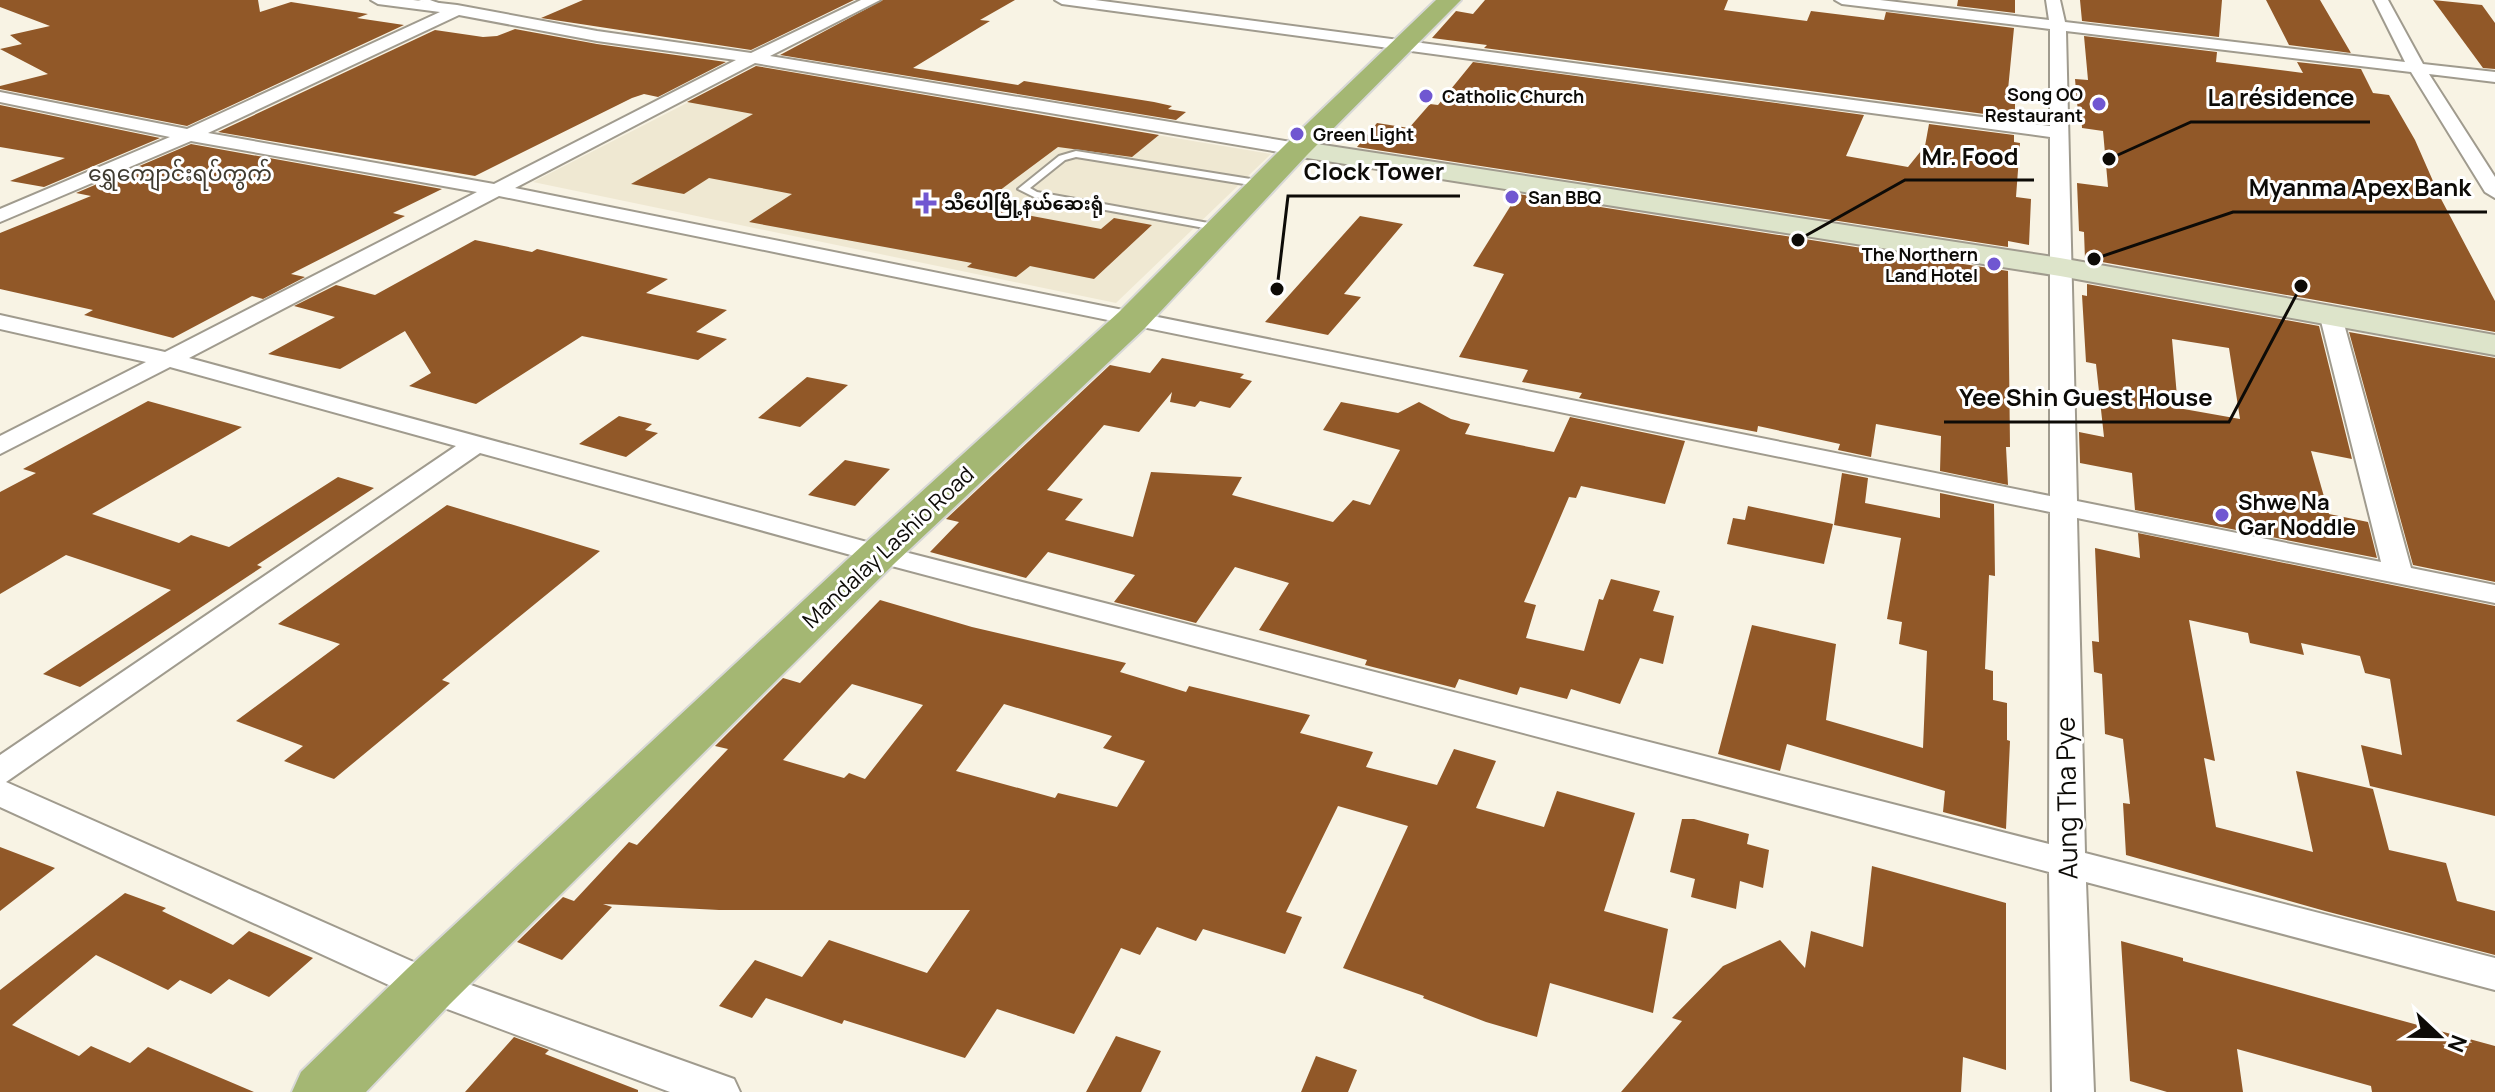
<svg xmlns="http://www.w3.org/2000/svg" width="2495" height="1092" font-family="Manrope,'Noto Sans Myanmar',sans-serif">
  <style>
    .built { fill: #efe8d2 }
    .building { fill: #915828; fill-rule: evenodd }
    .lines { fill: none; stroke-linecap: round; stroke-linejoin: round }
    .service-casing { stroke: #a09b8e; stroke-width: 4 }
    .minor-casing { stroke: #a09b8e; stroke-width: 4 }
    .secondary-casing { stroke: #a09b8e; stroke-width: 4 }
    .trunk-casing { stroke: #d8d8d7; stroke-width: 4 }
    .service { fill: #fff; fill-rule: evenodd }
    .minor { fill: #fff; fill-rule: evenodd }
    .secondary { fill: #dde4ca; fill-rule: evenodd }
    .trunk { fill: #a4b773; fill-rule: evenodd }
    .poi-dot { fill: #7057d1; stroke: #fff; stroke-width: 3 }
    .labels { text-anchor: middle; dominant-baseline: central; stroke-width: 6; stroke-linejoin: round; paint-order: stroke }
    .far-poi-label { font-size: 18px; font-weight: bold; fill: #0d0b07; stroke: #fff; text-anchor: start }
    .far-quarter-label { font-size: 22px; fill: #3f3b30; stroke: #fff }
    .poi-label { font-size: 22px; font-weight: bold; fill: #0d0b07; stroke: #fff; text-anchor: start }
    .street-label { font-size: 22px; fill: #0d0b07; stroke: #fff }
    .near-street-label { font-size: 26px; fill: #0d0b07; stroke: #fff }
    .leader { fill: none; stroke: #0d0b07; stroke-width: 3 }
    .callout-dot { fill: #0d0b07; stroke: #fff; stroke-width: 3 }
    .callout-label { font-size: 24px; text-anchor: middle; font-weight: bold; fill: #0d0b07; stroke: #fff; stroke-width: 6; stroke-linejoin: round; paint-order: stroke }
  </style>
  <rect width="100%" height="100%" fill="#f8f3e4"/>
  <path class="built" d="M755,68L1271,154L1116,303L533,182Z"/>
  <path class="building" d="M0,0H258L260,12L291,2L368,14L357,18L404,25L187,126L0,89V86L48,74L0,49L22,44L10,35L50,26L0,7Z
    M583,0H854L751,50L541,18Z
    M883,0H1015L980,20L990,21L913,68L1018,85L1024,81L1154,102L1172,106L1168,109L1186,112L1176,120L780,55Z
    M1485,0H1728L1724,10L1807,21L1811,11L1884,20L1886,12L2014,28L2007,100L2015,101V118L1484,48L1487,45L1432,38L1456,11L1473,14Z
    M1958,0H2015V13L1957,6Z
    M2080,0H2222L2219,37L2082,21Z
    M2266,0H2320L2351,53L2289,45Z
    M2433,0L2482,5L2495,23V69L2483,68Z
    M515,29L597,44L726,62L658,97L644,94L632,98L475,176L218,132L435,30L483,37L497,36Z
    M2084,36L2217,52L2216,62L2303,73L2297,62L2361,69L2373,93L2389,95L2415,140L2440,197L2495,301V332L2085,259L2084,232L2079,231L2077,183L2108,187L2103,131L2082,128L2081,113H2078L2075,79L2088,80Z
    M1473,62L1864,115L1846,156L1908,167L1925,146L1929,124L2014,135V142L2020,143L2016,197L2031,199L2029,245L2008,241V247L1357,147L1377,123L1409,128L1430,104L1438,105Z
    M756,66L1159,135L1132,157L1058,147L979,206L1101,229L1114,218L1152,225L1094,279L1030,266L1016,277L967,267L972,263L749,222L792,194L709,178L684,194L631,184L753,114L687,102Z
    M0,105L160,138L44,187L10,181L65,158L0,147Z
    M191,144L442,189L393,213L405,216L291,274L305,277L263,299L252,296L173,338L84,315L93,310L0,289V233L91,196L76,193Z
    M1518,194L2008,271L2010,447H2006L2008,485L1940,471L1941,436L1876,424L1871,457L1838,450L1840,444L1758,426L1757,432L1579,398L1582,393L1522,382L1528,370L1459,357L1504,274L1473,266Z
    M1360,216L1403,224L1344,294L1361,297L1328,335L1265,322Z
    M475,240L532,252L537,249L668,279L646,293L727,310L696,332L727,339L698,360L582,336L476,404L409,386L431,373L405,331L340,369L268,354L335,317L294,306L336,285L375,295Z
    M2087,284L2319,326L2352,459L2311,451L2329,514L2368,522L2377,558L2135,510L2132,473L2080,463L2079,432L2104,437L2096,364L2086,362L2082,295L2087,296ZM2172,339L2229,348L2240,419L2178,408Z
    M2349,332L2495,358V582L2413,565Z
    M1162,358L1244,374L1240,378L1252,381L1230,408L1200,401L1195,407L1170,402L1172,392L1139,432L1104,425L1047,490L1083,499L1065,520L1133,537L1151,472L1242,477L1232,495L1333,522L1353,500L1370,505L1400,450L1323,430L1341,402L1398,413L1419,402L1451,419L1470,424L1465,434L1554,452L1570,417L1685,441L1665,504L1581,486L1576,498L1569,497L1524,602L1536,605L1526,638L1584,651L1599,599L1603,600L1611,579L1660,591L1653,611L1674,616L1663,664L1640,658L1620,704L1571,689L1567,699L1520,687L1517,695L1459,679L1455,688L1365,665L1367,660L1259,630L1289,583L1235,567L1196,623L1114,602L1135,575L1048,552L1026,578L930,552L959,522L946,519L1110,365L1150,373Z
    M807,377L848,385L800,427L758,418Z
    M148,401L242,427L92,514L179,543L191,535L229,547L338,477L374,488L257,565L262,567L80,687L43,674L171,590L66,555L0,594V492L36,473L23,469Z
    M619,416L652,424L645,430L658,433L626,457L579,444Z
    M845,460L890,469L855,506L808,495Z
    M1842,473L1868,478L1865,503L1940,518V493L1994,504L1995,576L1989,575L1985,669L1993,671V700L2007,703V740L2010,741L2006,829L1943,812L1945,791L1787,744L1780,771L1718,754L1752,625L1836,644L1826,720L1923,748L1927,651L1899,644L1902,622L1887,619L1901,538L1834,525Z
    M447,505L600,551L442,680L450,683L334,779L284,761L303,746L236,721L340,644L278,624Z
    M1748,506L1833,524L1824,564L1727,544L1733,518L1745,520Z
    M2138,533L2495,606V816L2370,786L2361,745L2402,755L2390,679L2365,673L2360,656L2301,643L2304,655L2250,643L2248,633L2189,620L2215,761L2204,758L2216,827L2313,852L2296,771L2373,789L2389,850L2446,863L2457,901L2495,911V955L2325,911L2126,855L2123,803L2130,804L2123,739L2105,734L2102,674L2094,672L2092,641L2099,642L2095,548L2140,558Z
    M880,600L972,627L1126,663L1120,672L1186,692L1189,686L1310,715L1300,733L1373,752L1366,767L1437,785L1454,749L1496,761L1476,808L1544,827L1557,791L1635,813L1604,911L1668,929L1653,1013L1550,983L1537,1037L1486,1022L1423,998L1424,996L1343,968L1408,826L1338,806L1286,912L1302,917L1285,954L1203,929L1196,941L1157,927L1140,955L1121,948L1074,1034L997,1009L965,1058L844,1020L842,1024L766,998L752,1018L719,1006L755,960L802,977L829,940L927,973L970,910H719L603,904L612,907L562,960L517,942L563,897L574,901L629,842L637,845L728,749L715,746L783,678L800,683ZM852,684L923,705L865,779L849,773L844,778L783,760ZM1004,704L1112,736L1103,748L1145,761L1117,807L1058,793L1055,798L956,771Z
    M1682,819H1694L1749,834L1747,844L1769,850L1763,888L1740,881L1736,909L1691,897L1695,879L1670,872Z
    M0,847L55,868L0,911Z
    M1872,866L2006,903V1070L1963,1057L1961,1092H1621L1682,1021L1672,1018L1723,966L1780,940L1805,968L1811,931L1863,947Z
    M125,893L166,908L162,911L233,945L249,931L313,958L269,997L229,979L211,994L180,980L168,990L96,955L12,1025L79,1056L91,1046L130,1063L148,1047L254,1092H0V990Z
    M2121,941L2183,958V961L2495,1046V1092H2372L2371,1086L2237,1049L2243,1092H2167L2130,1081Z
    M1116,1036L1161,1051L1141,1092H1086Z
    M514,1037L549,1050L545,1054L638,1090V1092H465Z
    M1316,1056L1357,1070L1348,1092H1301Z"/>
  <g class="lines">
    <defs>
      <path id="service" d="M418,0H430L449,7L445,9Z
        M1076,151L1263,181L1268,184L1263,187L1076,157L1065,160L1030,188L1037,192L1225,226V230L1221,231L1034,197L1018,189L1059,156Z"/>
      <path id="minor" d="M371,0H413L457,5L597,31L751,53L861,0H880L770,56L1297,143L1306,149L1297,155L755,63L515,188L2050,496V137L1062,4L1055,0H1095L2050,126V29L1842,4L1835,0H1880L2049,20L2046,0H2060L2065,22L2405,62L2374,0H2388L2423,64L2495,72V82L2429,74L2495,177V198L2485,192L2411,72L2066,31L2077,501L2381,562L2319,313L2330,306L2341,313L2411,568L2495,585V603L2077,518L2085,853L2495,958V990L2086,882L2094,1092H2052L2049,872L869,560L480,453L6,782L443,975L734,1079L740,1092H670L415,997L0,807V755L456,446L170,367L0,454V436L146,362L0,329V315L165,352L477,192L191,141L0,222V209L170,137L0,102V92L187,129L440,12L378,4ZM459,15L597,41L736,60L494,184L208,133ZM499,196L2050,512L2049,844L889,548L189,358Z"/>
      <path id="secondary" d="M1297,141L2060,258L2495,335V355L2060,276L1288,155L1284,149L1288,143Z"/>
      <path id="trunk" d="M1436,0H1461L1307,155L1145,328L895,563L450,1004L366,1092H292L301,1072L408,968L863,545L1119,312L1287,143Z"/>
    </defs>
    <use href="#service" class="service-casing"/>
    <use href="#minor" class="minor-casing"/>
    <use href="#secondary" class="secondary-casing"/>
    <use href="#trunk" class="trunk-casing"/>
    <use href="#service" class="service"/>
    <use href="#minor" class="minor"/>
    <use href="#secondary" class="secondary"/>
    <use href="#trunk" class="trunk"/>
  </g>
  <g class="poi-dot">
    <circle cx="1426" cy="96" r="8"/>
    <circle cx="2099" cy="104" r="8"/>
    <circle cx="1297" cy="134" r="8"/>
    <circle cx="1512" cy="197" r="8"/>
    <path d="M922 191h8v8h8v8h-8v8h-8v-8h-8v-8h8z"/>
    <circle cx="1994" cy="264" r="8"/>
    <circle cx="2222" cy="515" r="8"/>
  </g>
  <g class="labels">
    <g class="far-poi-label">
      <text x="2083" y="94" text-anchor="end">Song OO<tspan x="2083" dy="21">Restaurant</tspan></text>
      <text x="1442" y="96">Catholic Church</text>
      <text x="1313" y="134">Green Light</text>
      <text x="1528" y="197">San BBQ</text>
      <text x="944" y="203">သီပေါမြို့နယ်ဆေးရုံ</text>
      <text x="1978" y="254" text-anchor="end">The Northern<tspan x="1978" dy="21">Land Hotel</tspan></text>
    </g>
    <g class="far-quarter-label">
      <text x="180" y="173">ရွှေကျောင်းရပ်ကွက်</text>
    </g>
    <g class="poi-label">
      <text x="2238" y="502">Shwe Na<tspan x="2238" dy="25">Gar Noddle</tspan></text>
    </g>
    <g class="street-label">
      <text transform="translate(888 547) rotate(-43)">Mandalay Lashio Road</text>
    </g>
    <g class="near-street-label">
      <text transform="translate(2066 798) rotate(-91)">Aung Tha Pye</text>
    </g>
  </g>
  <path class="leader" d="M2109 159L2191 122H2370M1798 240L1905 180H2034M1277 289L1288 196H1460M2094 259L2233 212H2487M2301 286L2229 422H1944"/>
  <g class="callout-dot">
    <circle cx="2109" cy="159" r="8"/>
    <circle cx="1798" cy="240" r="8"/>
    <circle cx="1277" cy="289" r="8"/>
    <circle cx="2094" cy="259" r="8"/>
    <circle cx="2301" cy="286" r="8"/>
  </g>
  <g class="callout-label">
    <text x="2281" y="106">La résidence</text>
    <text x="1970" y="165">Mr. Food</text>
    <text x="1374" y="180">Clock Tower</text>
    <text x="2360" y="196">Myanma Apex Bank</text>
    <text x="2086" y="406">Yee Shin Guest House</text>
  </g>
  <g transform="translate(2439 1036) rotate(112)" stroke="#ffffff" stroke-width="6" paint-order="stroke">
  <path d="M0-6L14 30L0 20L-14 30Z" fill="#0d0b07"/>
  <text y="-12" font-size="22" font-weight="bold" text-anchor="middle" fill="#0d0b07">N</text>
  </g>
</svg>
